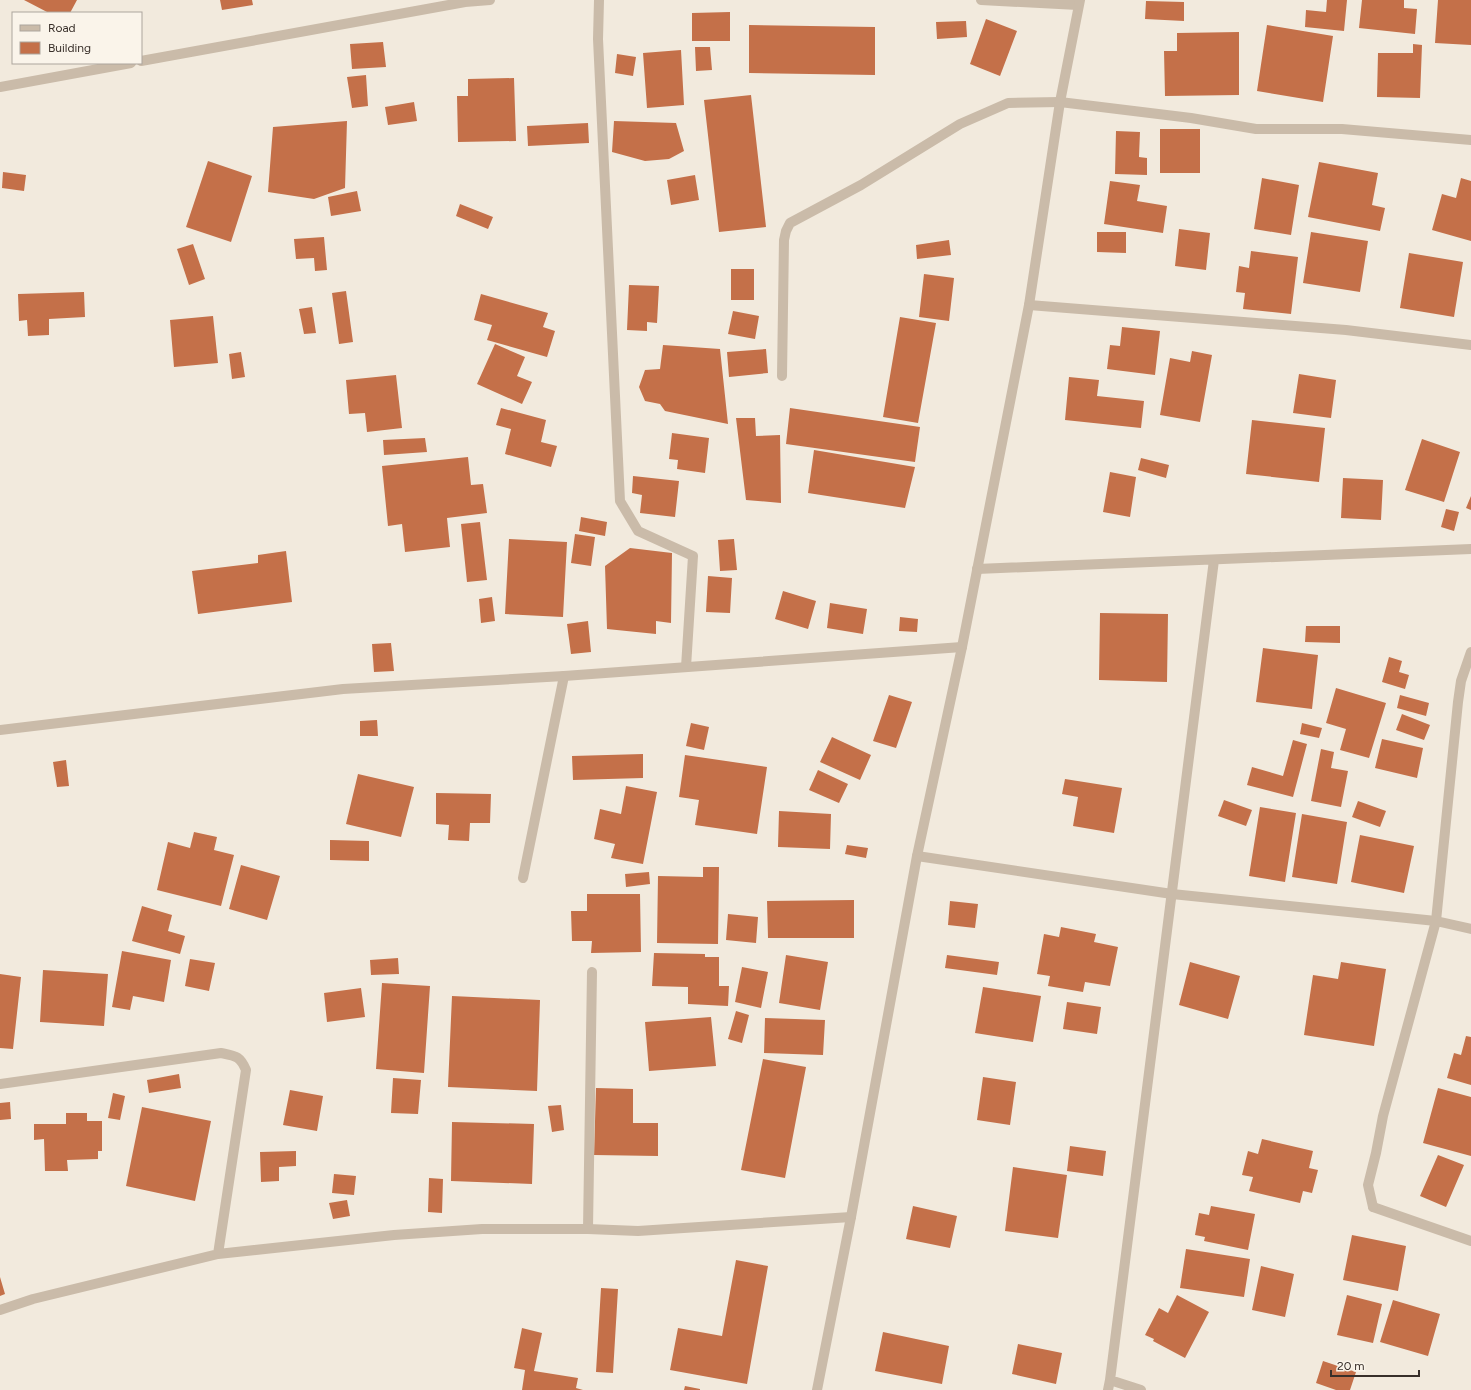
<svg xmlns="http://www.w3.org/2000/svg" width="1471" height="1390" font-family="Figtree,sans-serif">
  <style>
    .building { fill: #c47049 }
    .lines { fill: none; stroke-linecap: round; stroke-linejoin: round }
    .service { stroke: #cabba9; stroke-width: 10 }
    .minor { stroke: #cabba9; stroke-width: 10 }
    .tertiary { stroke: #cabba9; stroke-width: 10 }
  </style>
  <rect width="100%" height="100%" fill="#f2eadd"/>
  <path class="building" d="M24,0H77L70,13H49Z
    M220,0H252L253,5L222,10Z
    M1327,0H1347L1344,31L1305,27L1306,10L1326,12Z
    M1362,0H1404V8L1417,9L1415,34L1359,28Z
    M1438,0H1471V45L1435,43Z
    M1146,1L1184,2V21L1145,19Z
    M730,12V41H692V13Z
    M986,19L1017,31L1000,76L970,64Z
    M966,21L967,37L937,39L936,22Z
    M749,25L875,27V75L749,73Z
    M1267,25L1333,36L1323,102L1257,91Z
    M1239,32V95L1165,96L1164,51H1177V33Z
    M383,42L386,67L352,69L350,44Z
    M1413,44L1422,45L1420,98L1377,97L1378,53H1413Z
    M695,47H710L712,70L696,71Z
    M681,50L684,105L647,108L643,53Z
    M617,54L636,57L633,76L615,73Z
    M366,75L368,106L352,108L347,77Z
    M514,78L516,141L458,142L457,96H468V79Z
    M751,95L766,227L719,232L704,100Z
    M414,102L417,121L388,125L385,107Z
    M347,121L345,188L314,199L268,192L273,127Z
    M614,121L676,123L684,151L669,159L645,161L612,152Z
    M588,123L589,143L528,146L527,126Z
    M1160,129H1200V173H1160Z
    M1116,131L1140,132L1139,157L1147,158V175L1115,174Z
    M208,161L252,176L231,242L186,227Z
    M1319,162L1378,173L1372,205L1385,208L1380,231L1308,217Z
    M3,172L26,175L24,191L2,188Z
    M695,175L699,200L671,205L667,180Z
    M1262,178L1299,185L1291,235L1254,229Z
    M1461,178L1471,181V241L1432,230L1442,194L1456,198Z
    M1110,181L1140,185L1137,201L1167,206L1163,233L1104,224Z
    M357,191L361,211L331,216L328,197Z
    M460,204L493,217L488,229L456,216Z
    M1179,229L1210,233L1206,270L1175,266Z
    M1097,232H1126V253L1097,252Z
    M1311,232L1368,241L1360,292L1303,283Z
    M324,237L327,270L315,271L314,258L296,259L294,239Z
    M949,240L951,255L917,259L916,245Z
    M193,244L205,279L189,285L177,249Z
    M1251,251L1298,257L1291,314L1243,309L1245,293L1236,292L1239,266L1249,268Z
    M1409,253L1463,262L1454,317L1400,308Z
    M731,269H754V300H731Z
    M924,274L954,278L949,321L919,317Z
    M629,285L659,286L657,323L647,322V331L627,330Z
    M346,291L353,342L339,344L332,293Z
    M84,292L85,317L49,319V335L28,336L27,320L19,321L18,294Z
    M481,294L548,313L543,327L555,331L547,357L487,340L492,325L474,320Z
    M312,307L316,333L304,334L299,309Z
    M733,311L759,316L755,339L728,334Z
    M213,316L218,363L174,367L170,320Z
    M900,317L936,323L918,423L883,417Z
    M1122,327L1160,331L1155,375L1107,369L1110,345L1120,346Z
    M495,344L525,357L517,376L532,382L522,404L477,384Z
    M663,345L720,349L728,424L665,411L660,404L645,401L639,387L645,370L660,369Z
    M766,349L768,373L729,377L727,352Z
    M1192,351L1212,355L1200,422L1160,415L1170,358L1190,362Z
    M241,352L245,377L232,379L229,354Z
    M1299,374L1336,380L1331,418L1293,413Z
    M396,375L402,428L367,432L365,413L349,414L346,380Z
    M1069,377L1099,380L1097,396L1144,401L1141,428L1065,420Z
    M501,408L546,420L541,442L557,446L551,467L505,454L511,429L496,425Z
    M790,408L920,427L915,462L786,444Z
    M736,418H755L756,436L780,435L781,503L746,500Z
    M1252,420L1325,428L1319,482L1246,474Z
    M672,433L709,438L705,473L677,469L678,460L669,459Z
    M425,438L427,452L384,455L383,440Z
    M1422,439L1460,452L1444,502L1405,490Z
    M814,450L915,467L905,508L808,493Z
    M468,457L471,485L483,484L487,513L447,518L450,547L405,552L402,524L388,526L382,466Z
    M1141,458L1169,465L1166,478L1138,470Z
    M1110,472L1136,477L1130,517L1103,512Z
    M633,476L679,481L675,517L640,513L642,495L632,493Z
    M1343,478L1383,480L1381,520L1341,518Z
    M1471,496V510L1466,508Z
    M1446,509L1459,512L1454,531L1441,527Z
    M581,517L607,522L605,536L579,531Z
    M480,522L487,580L467,582L461,524Z
    M575,534L595,537L591,566L571,563Z
    M509,539L567,542L563,617L505,614Z
    M734,539L737,570L720,571L718,540Z
    M630,548L672,553L671,623L656,621V634L607,629L605,566Z
    M286,551L292,602L198,614L192,571L258,563V555Z
    M708,576L732,578L730,613L706,612Z
    M783,591L816,601L808,629L775,619Z
    M492,597L495,621L481,623L479,599Z
    M830,603L867,609L863,634L827,628Z
    M1100,613L1168,614L1167,682L1099,680Z
    M900,617L918,619L917,632L899,631Z
    M588,621L591,652L571,654L567,624Z
    M1306,626H1340V643L1305,642Z
    M391,643L394,671L374,672L372,644Z
    M1263,648L1318,655L1312,709L1256,702Z
    M1389,657L1402,661L1399,672L1409,675L1405,689L1382,682Z
    M1336,688L1386,703L1369,758L1340,750L1346,729L1326,723Z
    M889,695L912,702L896,748L873,741Z
    M1400,695L1429,703L1426,716L1397,708Z
    M1402,714L1430,725L1424,740L1396,730Z
    M377,720L378,736H360V721Z
    M691,723L709,727L704,750L686,746Z
    M1302,723L1322,728L1319,738L1300,734Z
    M832,737L871,755L860,780L820,762Z
    M1382,739L1423,748L1417,778L1375,768Z
    M1293,740L1307,744L1293,797L1247,785L1252,767L1283,776Z
    M1321,749L1334,752L1331,768L1348,771L1341,807L1311,801Z
    M643,754V778L573,780L572,756Z
    M685,755L767,767L757,834L695,825L699,800L679,797Z
    M66,760L69,786L57,787L53,762Z
    M818,770L848,784L839,803L809,790Z
    M358,774L414,787L401,837L346,824Z
    M1065,779L1122,788L1114,833L1073,826L1078,797L1062,794Z
    M626,786L657,792L643,864L611,858L615,844L594,839L600,809L621,814Z
    M436,793L491,794L490,823H470L469,841L448,840L449,825L436,824Z
    M1224,800L1252,810L1246,826L1218,816Z
    M1358,801L1386,811L1380,827L1352,817Z
    M1260,807L1296,813L1285,882L1249,876Z
    M779,811L831,814L830,849L778,847Z
    M1302,814L1347,822L1337,884L1292,877Z
    M194,832L217,837L214,850L234,855L221,906L157,890L168,842L190,848Z
    M1360,835L1414,846L1404,893L1351,882Z
    M330,840L369,841V861L330,860Z
    M847,845L868,848L866,858L845,854Z
    M241,865L280,876L267,920L229,909Z
    M703,867H719L718,944L657,943L658,876L703,877Z
    M649,872L650,884L626,887L625,874Z
    M587,894H640L641,952L591,953L592,941H572L571,911H587Z
    M854,900V938H768L767,901Z
    M950,901L978,904L975,928L948,925Z
    M142,906L172,915L168,931L185,936L180,954L132,941Z
    M728,914L758,917L756,943L726,940Z
    M1061,927L1096,934L1094,942L1118,947L1110,986L1085,982L1083,992L1048,986L1050,976L1037,974L1044,934L1059,937Z
    M122,951L171,960L164,1002L133,996L130,1010L112,1007Z
    M654,953L705,954V957H719V986H729L728,1006L688,1004V987L652,986Z
    M786,955L828,962L820,1010L779,1003Z
    M947,955L999,962L997,975L945,968Z
    M398,958L399,974L371,975L370,960Z
    M190,959L215,963L209,991L185,986Z
    M1190,962L1240,976L1228,1019L1179,1005Z
    M1341,962L1386,969L1374,1046L1304,1035L1313,975L1338,979Z
    M742,967L768,972L761,1008L735,1002Z
    M43,970L108,974L104,1026L40,1022Z
    M0,974L21,977L13,1049L0,1048Z
    M382,983L430,986L424,1073L376,1069Z
    M983,987L1041,996L1033,1042L975,1033Z
    M361,988L365,1017L327,1022L324,993Z
    M452,996L540,1000L537,1091L448,1087Z
    M1067,1002L1101,1007L1097,1034L1063,1029Z
    M736,1011L749,1015L742,1043L728,1039Z
    M711,1017L716,1066L649,1071L645,1022Z
    M765,1018L825,1020L823,1055L764,1053Z
    M1466,1036L1471,1037V1085L1447,1078L1454,1053L1461,1055Z
    M763,1059L806,1067L785,1178L741,1170Z
    M179,1074L181,1088L149,1093L147,1080Z
    M983,1077L1016,1082L1010,1125L977,1120Z
    M393,1078L421,1080L418,1114L391,1113Z
    M596,1088L633,1089V1123H658V1156L594,1155Z
    M1438,1088L1471,1097V1156L1423,1143Z
    M290,1090L323,1096L317,1131L283,1125Z
    M113,1093L125,1096L120,1120L108,1118Z
    M10,1102L11,1119L0,1120V1103Z
    M561,1105L564,1130L552,1132L548,1106Z
    M142,1107L211,1121L195,1201L126,1186Z
    M66,1113H87V1121H102V1151H98V1159L67,1160L68,1171H45L44,1139L34,1140V1124H66Z
    M452,1122L534,1124L532,1184L451,1181Z
    M1262,1139L1313,1151L1309,1168L1318,1170L1312,1193L1303,1191L1300,1203L1249,1191L1253,1177L1242,1175L1248,1151L1258,1154Z
    M1070,1146L1106,1151L1103,1176L1067,1171Z
    M296,1151V1166L279,1167V1181L261,1182L260,1152Z
    M1438,1155L1464,1165L1446,1207L1420,1196Z
    M1013,1167L1067,1175L1058,1238L1005,1231Z
    M334,1174L356,1176L354,1195L332,1193Z
    M429,1178L443,1179L442,1213L428,1212Z
    M347,1200L350,1216L333,1219L329,1203Z
    M913,1206L957,1216L950,1248L906,1239Z
    M1211,1206L1255,1214L1248,1250L1204,1241L1205,1237L1195,1235L1199,1213L1209,1215Z
    M1352,1235L1406,1246L1398,1291L1343,1280Z
    M1186,1249L1250,1259L1244,1297L1180,1288Z
    M736,1260L768,1266L747,1384L670,1370L678,1328L722,1336Z
    M1261,1266L1294,1274L1285,1317L1252,1310Z
    M0,1277L5,1294L0,1296Z
    M601,1288L618,1289L613,1373L596,1372Z
    M1177,1295L1209,1312L1185,1358L1153,1341L1154,1339L1145,1335L1159,1308L1168,1313Z
    M1347,1295L1382,1304L1373,1343L1337,1335Z
    M1393,1300L1440,1314L1428,1356L1380,1342Z
    M522,1328L542,1333L534,1371L578,1378L576,1388L583,1390H522L525,1370L514,1368Z
    M883,1332L949,1346L942,1384L875,1371Z
    M1018,1344L1062,1353L1056,1384L1012,1374Z
    M1323,1361L1356,1372L1350,1390H1336L1316,1383Z
    M685,1386L700,1389V1390H684Z"/>
  <g class="lines">
    <path class="service" d="M599,0L598,39L620,501L638,531L693,556L686,667
      M782,376L784,240L786,231L790,223L861,185L960,124L1008,103L1060,102
      M523,878L564,676
      M1373,1207L1471,1241
      M588,1229L592,972"/>
    <path class="minor" d="M981,0L1078,5
      M141,61L465,2L490,0
      M0,87L131,63
      M1060,102L1191,118L1256,129H1342L1471,140
      M1029,305L1346,330L1471,345
      M977,569L1471,549
      M0,730L343,689L564,676L962,647
      M917,856L1172,894L1436,921L1471,929
      M0,1084L221,1053C236,1056 240,1056 246,1070L218,1254
      M1373,1207L1368,1185L1376,1153L1383,1116L1436,921L1458,702L1461,681L1471,652
      M0,1310L33,1299L218,1254L394,1235L482,1229H588L638,1231L851,1217
      M1110,1380L1214,560
      M1108,1390L1110,1380L1141,1390"/>
    <path class="tertiary" d="M817,1390L851,1217L917,856L962,647L1029,305L1060,102L1080,0"/>
  </g>
  <rect x="12" y="12" width="130" height="52" fill="#faf4ea" stroke="#aca59d"/>
  <rect x="20" y="25" width="20" height="6" fill="#cabba9" stroke="#aca59d"/>
  <text x="48" y="32" font-size="12" fill="#382f29">Road</text>
  <rect x="20" y="42" width="20" height="12" fill="#c47049" stroke="#aca59d"/>
  <text x="48" y="52" font-size="12" fill="#382f29">Building</text>
  <path d="M1331 1370v6h88v-6" fill="none" stroke="#382f29" stroke-width="2"/>
  <text x="1337" y="1370" font-size="12" fill="#382f29" stroke="#faf4ea" stroke-width="3" paint-order="stroke">20 m</text>
</svg>
